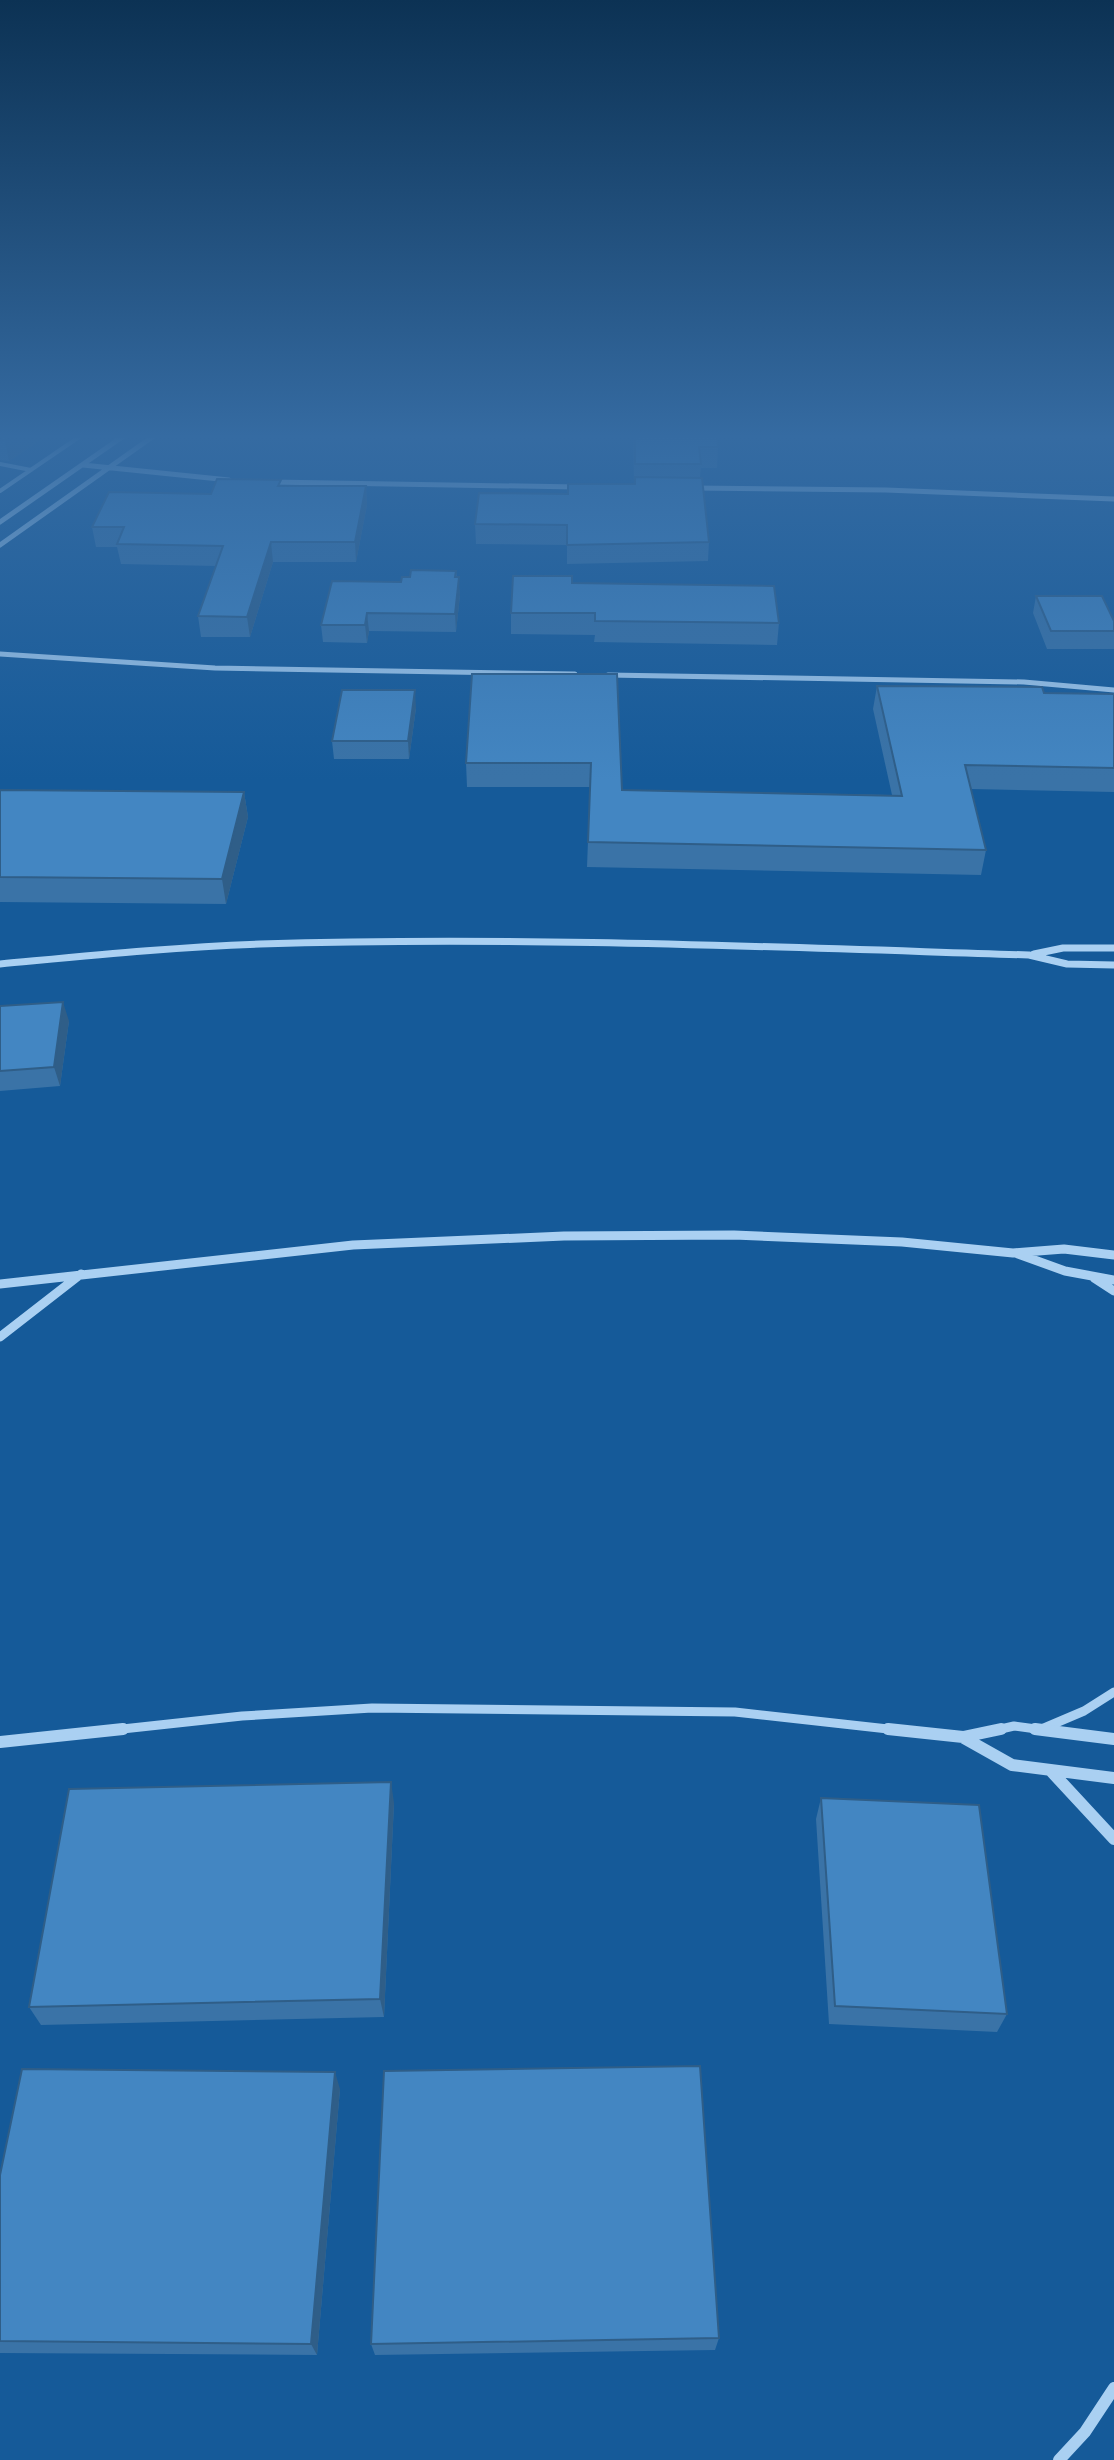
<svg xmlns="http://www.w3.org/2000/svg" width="1114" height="2460" font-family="Helvetica,sans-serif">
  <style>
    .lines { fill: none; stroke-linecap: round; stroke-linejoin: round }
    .lane { stroke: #aad0f2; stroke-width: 4 }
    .street-far3 { stroke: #aad0f2; stroke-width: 5 }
    .street-far2 { stroke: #aad0f2; stroke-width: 7 }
    .street-far1 { stroke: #aad0f2; stroke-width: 9 }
    .street { stroke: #aad0f2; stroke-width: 12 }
    .wall { fill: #3a73a7 }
    .shaded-wall { fill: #2f5e88 }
    .building { fill: #4386c2; stroke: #2f5e88; stroke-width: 2 }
  </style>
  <rect width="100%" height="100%" fill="#155a99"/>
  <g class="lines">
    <path class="lane" d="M0,464L31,470
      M0,491L82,435"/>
    <path class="street-far3" d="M83,465L229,480
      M271,482L577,487
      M694,488L886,490L1114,499
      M0,522L125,435
      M0,545L155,435
      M0,654L215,668L575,674
      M608,675L1024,682L1114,690"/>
    <path class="street-far2" d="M1034,954L1063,948H1114
      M0,964C86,956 173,947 260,944C516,936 773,947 1029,955L1067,964L1114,965"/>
    <path class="street-far1" d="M1018,1254L1065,1271L1114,1280
      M1094,1278L1114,1291
      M0,1284L353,1245L564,1236L734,1235L902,1242L1013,1253L1064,1249L1114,1255
      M0,1337L81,1274
      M1044,1728L1084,1711L1114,1692
      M104,1731L242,1716L372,1708L735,1712L906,1731
      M992,1731L1014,1726L1051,1731"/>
    <path class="street" d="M888,1729L963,1737L1001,1729
      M1035,1729L1114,1739
      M964,1738L1012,1765L1114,1778
      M0,1742L123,1729
      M1051,1771L1114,1839
      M1059,2460L1085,2432L1114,2388"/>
  </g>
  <path class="wall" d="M0,435H43L44,438L9,461L0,460Z
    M633,435H717L718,447L717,468H701L700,478L709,542L708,561L567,564V545L476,544L475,524L568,494L634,484Z
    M281,486H366L367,505L356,562H273L250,637H201L198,616L216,566L121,564L117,547H96L92,527L211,494Z
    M456,571L460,595L456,632L369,631L367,643L323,642L321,625L410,577Z
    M572,583L779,623L777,645L594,642L595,635L511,634V613Z
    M1036,596L1114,631V649H1047L1033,613Z
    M617,674L622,790L892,795L873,709L877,686L1044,693L1114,694V792L971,789L986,850L981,875L587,867L590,787H467L466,763Z
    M416,708L409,759H334L332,741Z
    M0,790L244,792L248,817L226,904L0,902Z
    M0,1006L69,1021L60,1086L0,1091Z
    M821,1798L1007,2014L997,2032L829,2024L816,1819Z
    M394,1803L384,2017L41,2025L29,2007Z
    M340,2089L317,2355L0,2353V2175Z
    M719,2338L715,2350L375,2355L371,2344Z"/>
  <path class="shaded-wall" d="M13,435H43L44,438L9,461L5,441Z
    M366,486L367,505L356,562L355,542Z
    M271,542L273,562L250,637L247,617Z
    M459,577L460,595L456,632L455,614Z
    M367,613L369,631L367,643L365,625Z
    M415,690L416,708L409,759L408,741Z
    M244,792L248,817L226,904L222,879Z
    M63,1002L69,1021L60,1086L54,1067Z
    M391,1782L394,1803L384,2017L380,1999Z
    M335,2072L340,2089L317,2355L311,2344Z"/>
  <path class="building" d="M0,435H13L5,441L0,440Z
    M635,435H717L718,447H699L701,464H635Z
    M635,477L702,478L709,542L567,545V525L475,524L479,493L568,494V484H635Z
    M217,479L281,480L278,486H366L355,542H271L247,617L198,616L223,546L117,544L124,527H92L109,492L211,494Z
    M411,570L456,571L455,577H459L455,614L367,613L365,625H321L332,581L401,582L402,577H410Z
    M513,576H572V583L774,586L779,623L595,621V613H511Z
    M1036,596H1102L1114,621V631H1051Z
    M472,674H617L622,790L902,796L877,686L1042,687L1044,693L1114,694V768L965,765L986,850L588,842L591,763H466Z
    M342,690H415L408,741H332Z
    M0,790L244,792L222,879L0,877Z
    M63,1002L54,1067L0,1071V1006Z
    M391,1782L380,1999L29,2007L69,1789Z
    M821,1798L979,1805L1007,2014L835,2006Z
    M700,2066L719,2338L371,2344L384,2071Z
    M22,2069L335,2072L311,2344L0,2341V2175Z"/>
  <linearGradient id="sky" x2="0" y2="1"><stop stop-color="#0c3254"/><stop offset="0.56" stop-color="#356ba2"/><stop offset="1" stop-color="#356ba2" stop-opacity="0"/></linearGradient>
  <rect width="1114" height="780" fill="url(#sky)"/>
</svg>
